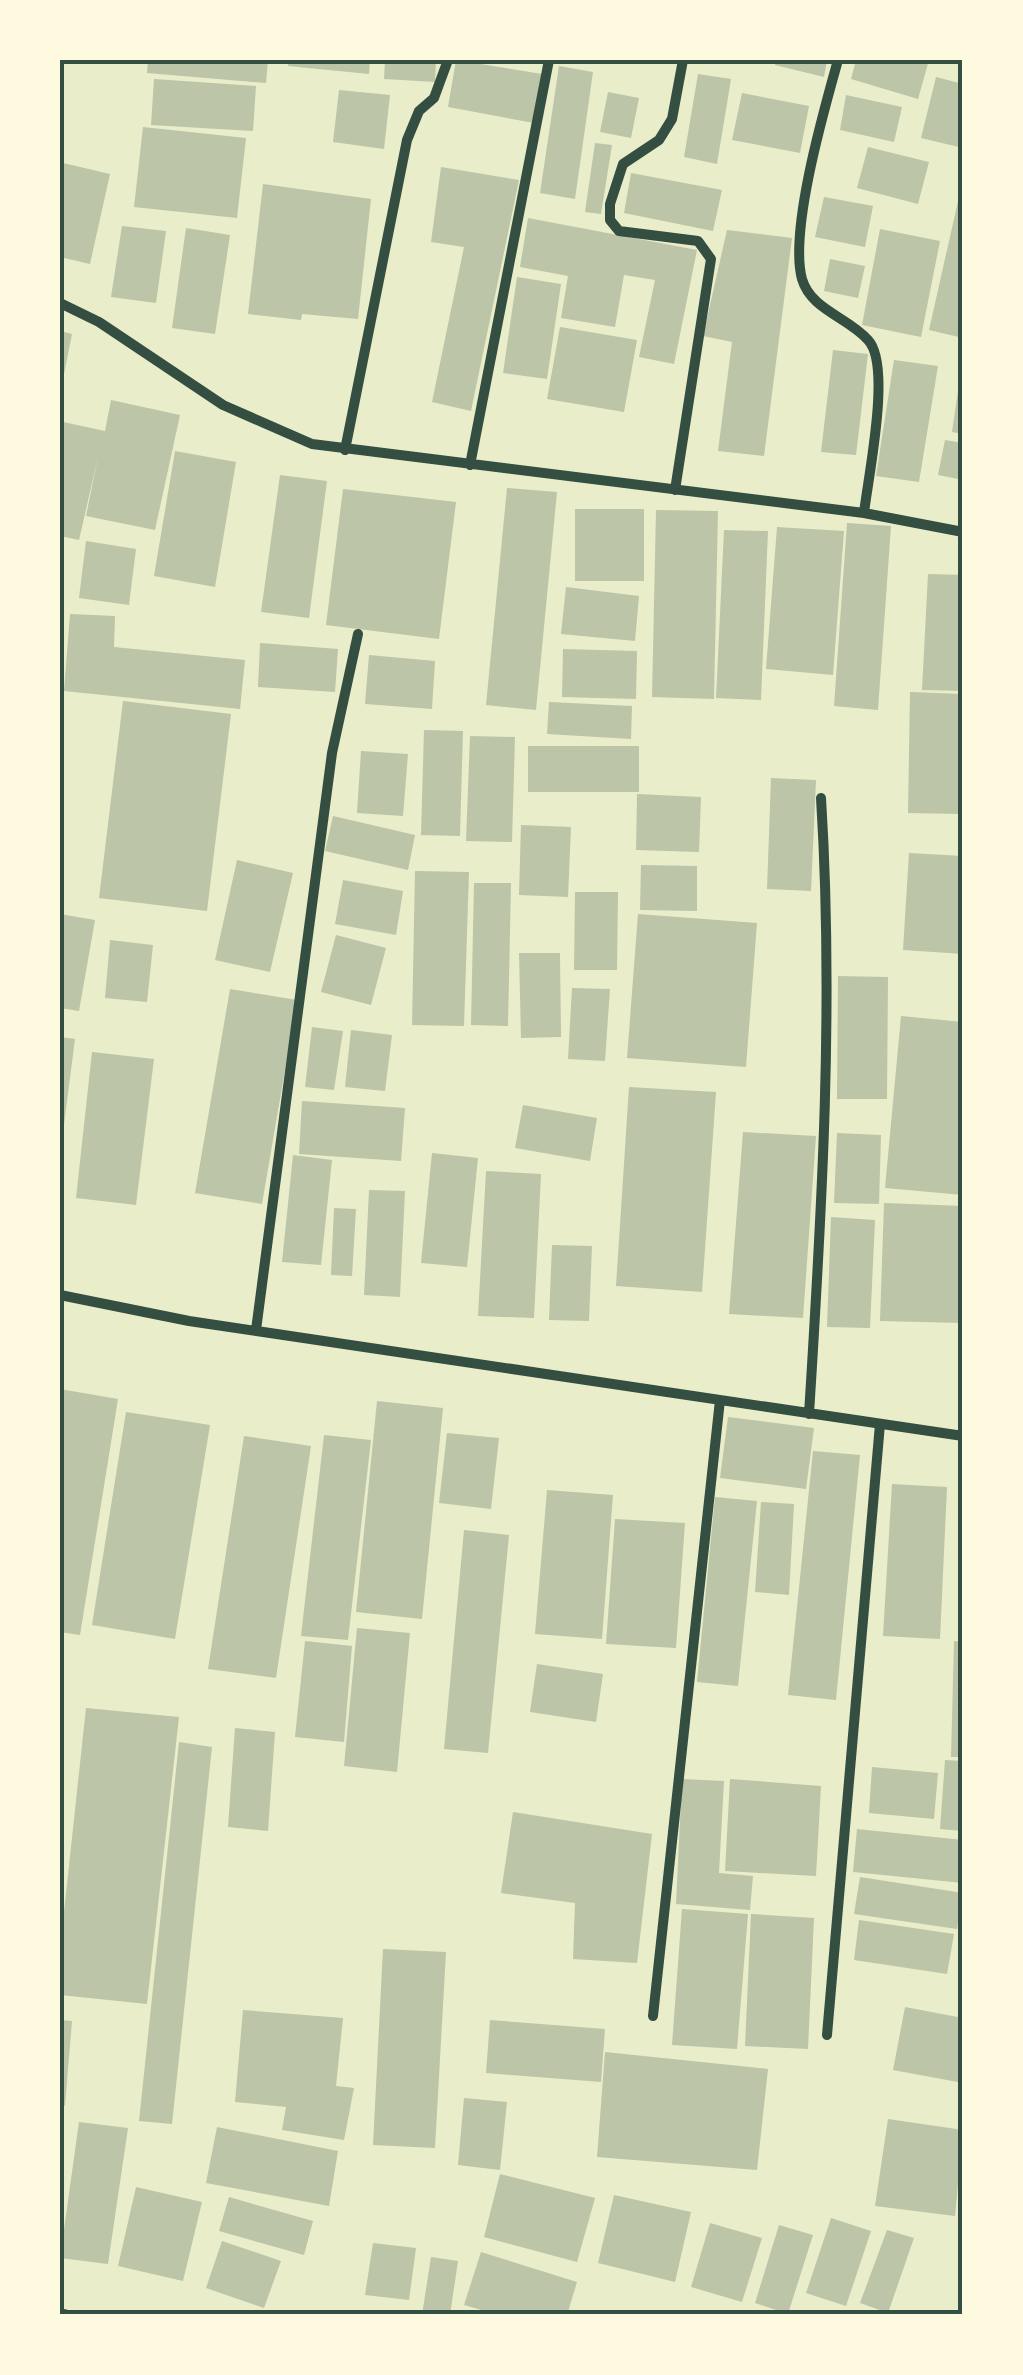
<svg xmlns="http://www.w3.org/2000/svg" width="1023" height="2375" font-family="'Varela Round',sans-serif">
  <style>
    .building { fill: #bcc5a7 }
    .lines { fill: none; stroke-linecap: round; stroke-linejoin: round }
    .minor { stroke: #344e41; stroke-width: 10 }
    .neatline { fill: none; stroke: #344e41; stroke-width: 4 }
  </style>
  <rect width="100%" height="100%" fill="#e9edc9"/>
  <path class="building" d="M148,60H268L266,83L147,73Z
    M289,60H370L369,74L288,66Z
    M385,60H436L435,82L384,79Z
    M456,60L542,74L534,123L448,107Z
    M776,60H827L824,77L775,65Z
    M856,60H929L918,99L851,79Z
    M559,66L593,72L575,199L540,193Z
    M698,74L731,79L717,164L684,157Z
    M936,77L963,84V148L921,138Z
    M154,79L256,86L253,131L151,125Z
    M339,90L390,95L384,149L333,142Z
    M608,92L639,98L631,138L600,132Z
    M742,93L809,106L800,153L732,140Z
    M846,95L902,107L894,142L840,130Z
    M143,127L246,138L237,218L134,207Z
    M595,143L612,145L601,214L585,212Z
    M868,147L929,162L918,204L857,188Z
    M63,163L110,174L90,264L60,257Z
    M441,167L519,180L471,411L432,402L464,247L431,242Z
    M631,173L722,190L713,231L624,213Z
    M263,184L371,199L358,319L302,314L301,320L248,314Z
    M961,188H963V338L929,330Z
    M824,197L873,206L865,247L815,237Z
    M528,218L697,250L674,364L639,357L655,280L624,275L615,327L561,318L568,276L520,267Z
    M122,226L166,231L156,303L111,297Z
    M186,228L230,235L215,334L172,328Z
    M880,229L940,241L921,337L862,325Z
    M727,230L792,238L764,456L718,451L732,342L703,336Z
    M830,259L865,266L858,298L824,291Z
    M517,277L561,284L547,379L503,373Z
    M560,327L637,340L624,412L547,399Z
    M60,331L72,334L62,384H60Z
    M833,350L868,354L856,455L821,452Z
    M894,360L938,366L919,482L876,476Z
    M961,370H963V434L952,432Z
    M111,400L180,415L155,530L86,516L98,457L79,540L60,536L63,422L105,431Z
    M945,440L963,443V480L938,475Z
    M175,451L236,462L215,587L154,576Z
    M280,475L327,481L309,618L261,612Z
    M507,488L557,492L536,710L486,705Z
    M343,489L456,502L439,639L326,625Z
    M575,509H644V581H575Z
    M656,510L718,511L714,699L652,697Z
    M847,523L891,526L878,710L834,706Z
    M777,527L844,531L833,675L766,669Z
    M724,530L768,531L761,700L716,698Z
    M86,541L136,549L129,605L79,598Z
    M928,574L963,575V691L922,690Z
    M566,587L639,596L635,641L561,634Z
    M70,614L115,616L114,647L245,660L240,709L64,691Z
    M260,643L338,649L335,692L258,687Z
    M563,649L637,651L636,699L562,697Z
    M369,655L435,661L432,709L365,704Z
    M910,692L963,694V814L908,813Z
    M123,701L231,714L207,911L99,898Z
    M549,702L632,706L631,739L547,734Z
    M424,730L463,731L460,836L421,835Z
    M470,736L515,737L512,842L466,841Z
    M528,746H639V792H528Z
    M361,751L408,754L403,816L357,813Z
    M771,778L816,780L811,891L767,889Z
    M637,794L701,797L699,852L636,850Z
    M333,816L415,835L408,870L325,851Z
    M521,825L571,827L568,897L519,895Z
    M909,853L963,856V954L903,950Z
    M237,860L293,873L270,972L215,960Z
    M641,865L697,866V911L640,910Z
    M415,871L469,872L464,1026L412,1025Z
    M343,880L403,891L396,935L335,924Z
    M474,883H511L508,1026L471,1025Z
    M575,892H618L617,970H574Z
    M60,914L95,920L79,1011L60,1008Z
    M638,914L757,923L746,1067L627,1058Z
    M336,935L386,948L371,1005L321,992Z
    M110,940L153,945L147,1002L105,998Z
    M519,953H560L561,1037L521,1038Z
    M838,976L888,977L887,1099H837Z
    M572,988L610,989L605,1061L568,1059Z
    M230,989L297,1000L262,1204L195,1193Z
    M901,1016L963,1022V1195L885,1188Z
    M312,1027L343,1031L334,1090L305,1087Z
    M351,1030L392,1035L385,1091L345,1087Z
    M60,1037L75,1039L62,1140H60Z
    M92,1052L154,1059L136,1205L76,1198Z
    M629,1087L716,1092L702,1292L616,1286Z
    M302,1101L405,1108L401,1161L299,1154Z
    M523,1105L597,1118L590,1161L515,1148Z
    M743,1132L816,1136L803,1318L729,1314Z
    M837,1133L881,1135L879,1204L834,1203Z
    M432,1153L478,1158L467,1267L421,1263Z
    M293,1155L332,1160L321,1265L282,1262Z
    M486,1171L541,1174L534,1318L478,1316Z
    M369,1190L405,1191L400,1297L364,1295Z
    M884,1203L963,1206V1323L880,1321Z
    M334,1208L356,1209L352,1276L331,1275Z
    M831,1217L875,1220L870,1328L827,1327Z
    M552,1245L592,1246L589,1321L549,1320Z
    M60,1389L118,1399L80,1635L60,1632Z
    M377,1401L443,1408L422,1619L356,1612Z
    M126,1412L210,1425L175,1639L92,1625Z
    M728,1417L814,1428L806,1489L720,1478Z
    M447,1433L499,1438L491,1509L439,1503Z
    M324,1435L371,1440L348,1640L301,1636Z
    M244,1436L311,1446L276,1678L208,1669Z
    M813,1451L860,1455L836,1700L788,1695Z
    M892,1484L947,1487L940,1639L883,1636Z
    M547,1490L613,1495L602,1639L535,1634Z
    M715,1497L757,1501L738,1686L697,1682Z
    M761,1502L794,1504L789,1595L755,1592Z
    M615,1519L685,1523L676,1648L606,1644Z
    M464,1530L509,1535L488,1753L444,1749Z
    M357,1628L410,1633L397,1772L344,1766Z
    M305,1641L352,1646L344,1742L295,1737Z
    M954,1641L963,1642V1757H951Z
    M537,1664L603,1674L596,1722L530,1712Z
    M86,1708L179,1717L147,2004L60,1995V1949Z
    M235,1728L275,1732L268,1831L228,1827Z
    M179,1742L212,1747L172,2124L139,2121Z
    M945,1760L963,1761V1831L940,1829Z
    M872,1767L938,1773L934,1819L869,1813Z
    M682,1779L724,1781L719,1873L753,1876L750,1910L676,1904Z
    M730,1779L821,1786L816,1876L725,1871Z
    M513,1812L652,1834L637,1963L573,1959L575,1903L501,1893Z
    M857,1829L963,1840V1883L853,1872Z
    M860,1877L963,1893L957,1929L854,1914Z
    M682,1909L748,1914L737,2049L672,2045Z
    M751,1914L814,1918L808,2049L745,2046Z
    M859,1920L954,1934L947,1974L854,1960Z
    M383,1949L446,1952L435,2148L373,2145Z
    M905,2007L963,2018V2083L893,2070Z
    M243,2010L343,2018L336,2086L354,2088L344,2140L282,2130L286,2107L235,2102Z
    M60,2020L72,2021L65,2106L60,2105Z
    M490,2020L605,2029L601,2082L486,2073Z
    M605,2052L768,2069L757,2170L597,2157Z
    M464,2098L507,2102L500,2170L458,2165Z
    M888,2119L963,2130L955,2216L875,2206Z
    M79,2122L128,2128L108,2264L60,2258Z
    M217,2127L338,2151L329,2206L206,2183Z
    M500,2174L595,2198L577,2262L484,2237Z
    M136,2187L202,2202L183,2281L118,2266Z
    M614,2195L691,2212L675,2282L598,2263Z
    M229,2197L313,2221L304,2255L219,2231Z
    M831,2218L871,2231L846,2306L806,2293Z
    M710,2223L762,2238L742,2302L691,2287Z
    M779,2225L813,2235L788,2314L755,2303Z
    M887,2230L914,2238L888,2313L860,2303Z
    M222,2241L281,2261L264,2308L206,2288Z
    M373,2243L416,2248L409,2300L365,2295Z
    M481,2252L577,2282L567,2315H499L464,2305Z
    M431,2257L458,2261L450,2315H422Z"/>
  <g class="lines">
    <path class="minor" d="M838,60C824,110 789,231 802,279C811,310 848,317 868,340C892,365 868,477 864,513
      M60,303L99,322L223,405L312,444L864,513L963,532
      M345,450L407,140L419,111L434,98L448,60
      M470,465L549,60
      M675,490L711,259L698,241L619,231L610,220V204L623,164L659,140L672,119L683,60
      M60,1295L189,1321L963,1436
      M256,1330L332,753L358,634
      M809,1414C822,1208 834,1004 821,798
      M653,2016L720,1400
      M827,2035L880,1424
      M60,2313L68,2315"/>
  </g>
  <rect width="1023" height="2375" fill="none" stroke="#fefae0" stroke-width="125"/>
  <rect x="62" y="62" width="898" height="2250" class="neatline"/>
</svg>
